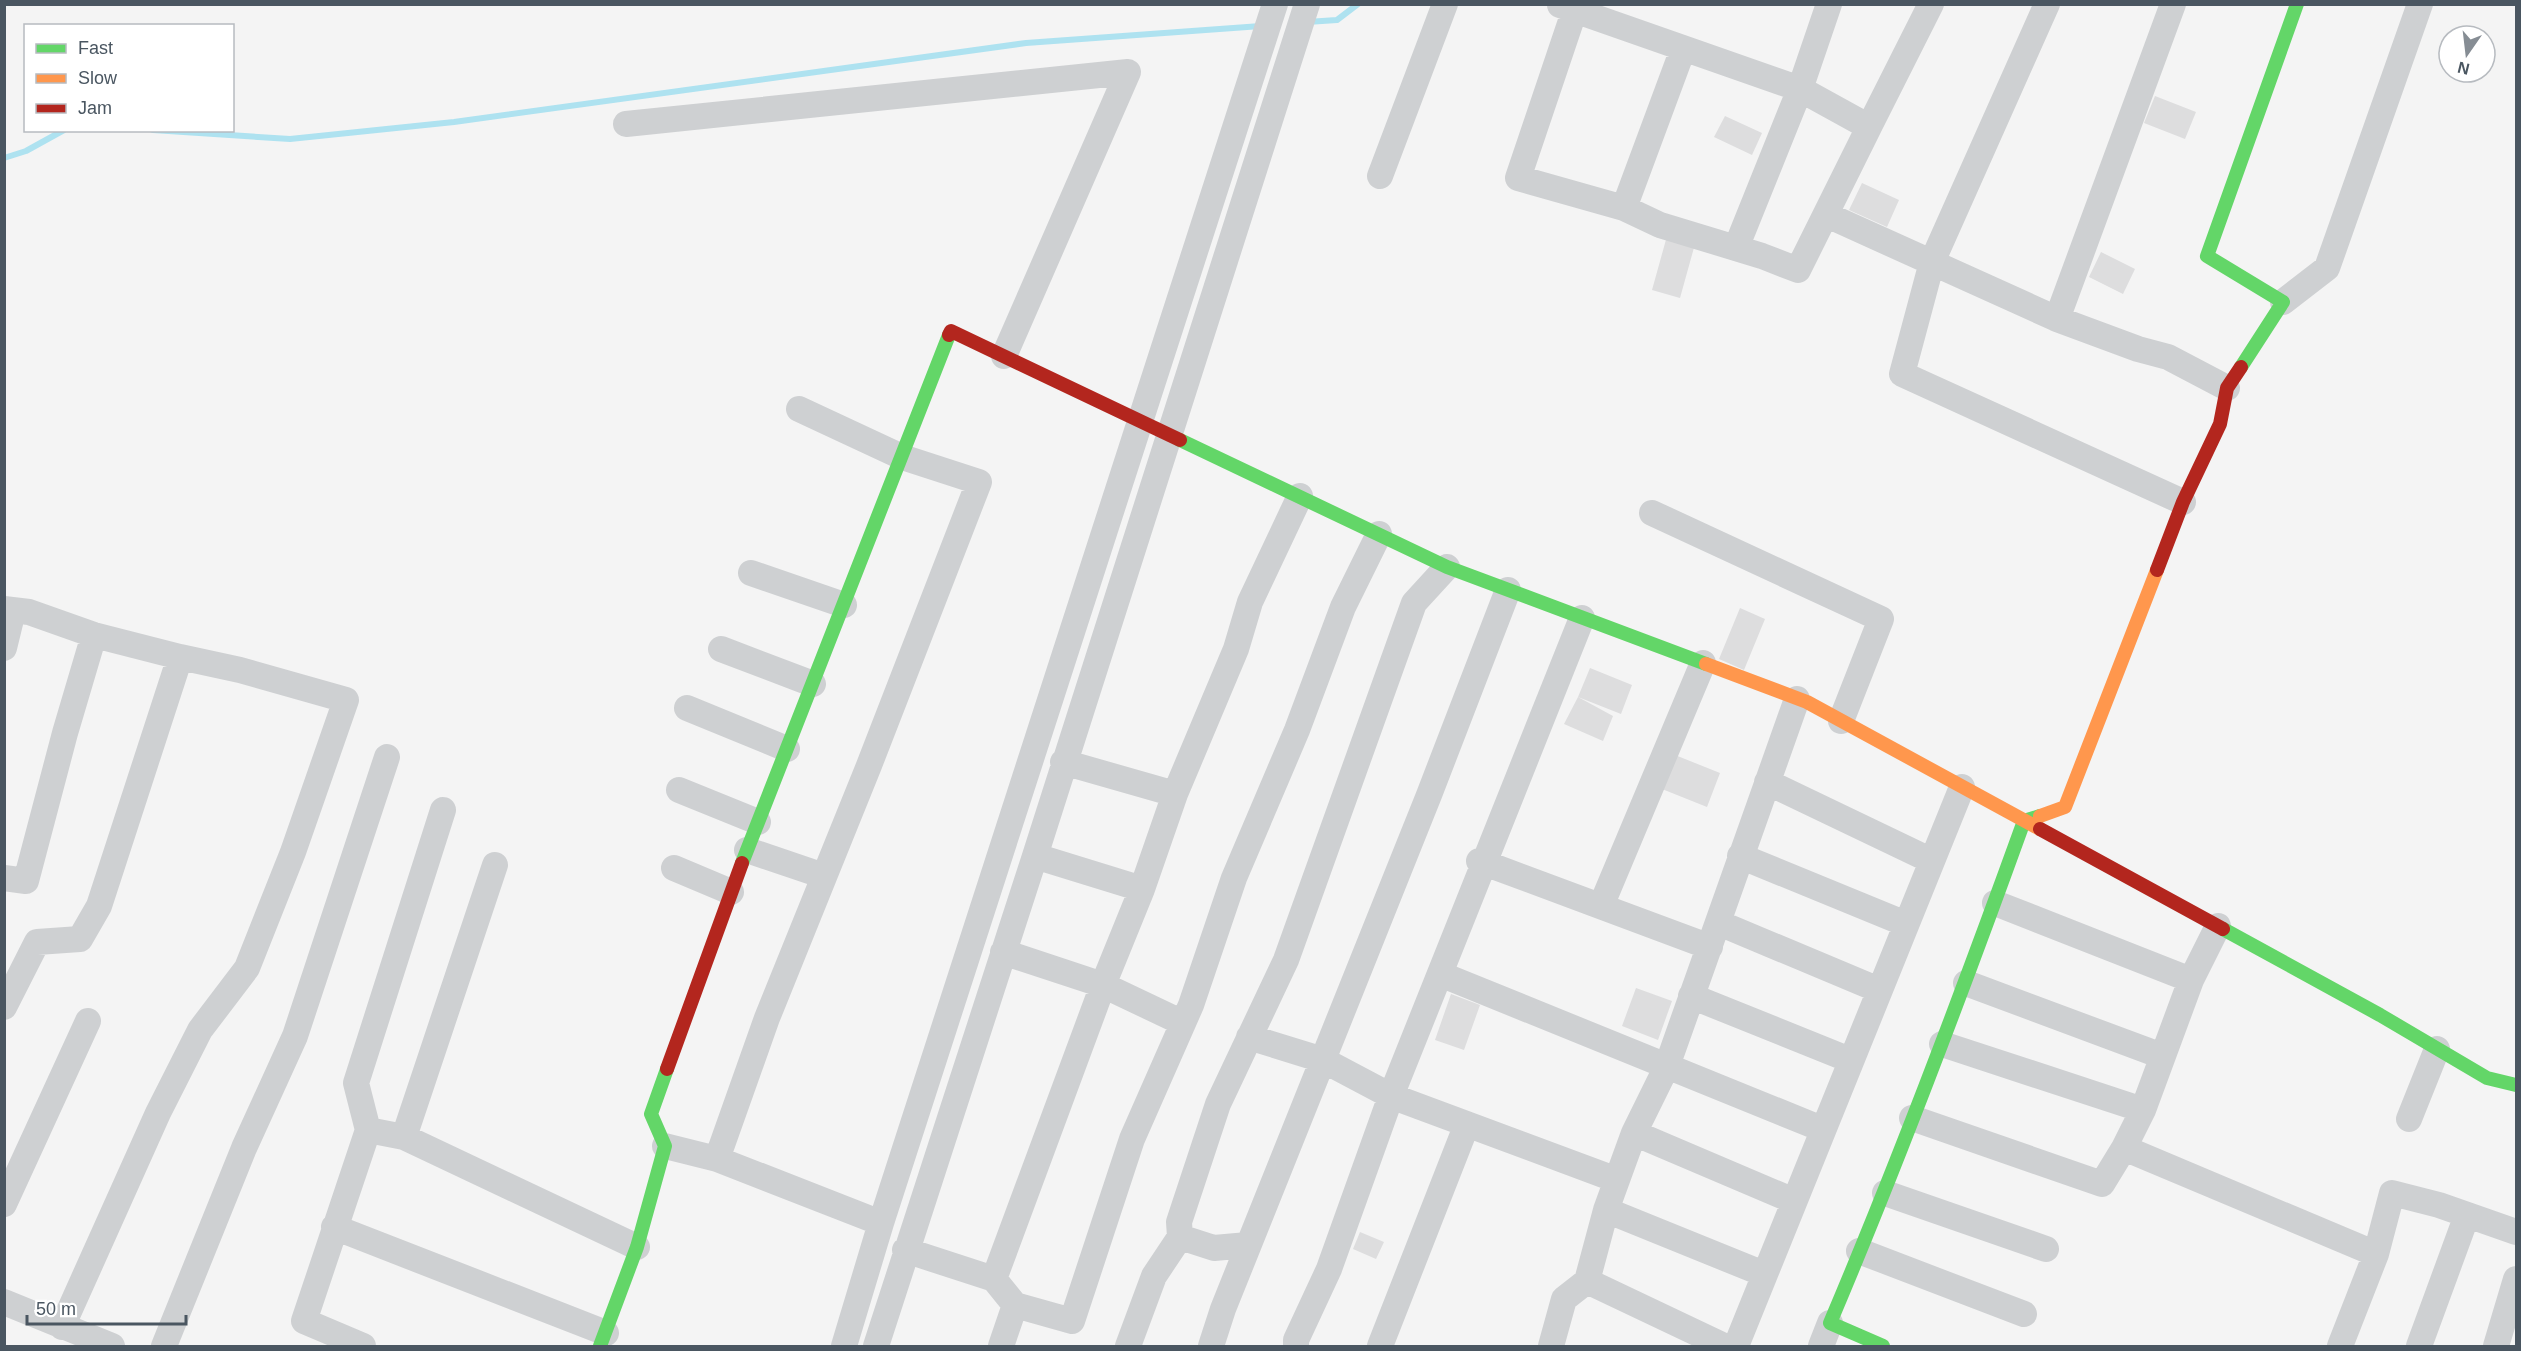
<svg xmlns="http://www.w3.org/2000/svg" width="2521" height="1351" font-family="Helvetica,sans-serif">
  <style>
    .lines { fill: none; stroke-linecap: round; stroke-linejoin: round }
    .stream { stroke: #aee2f0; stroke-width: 6 }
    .building { fill: #ddddde }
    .street { stroke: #ced0d2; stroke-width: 26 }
    .fast { stroke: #63d668; stroke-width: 14 }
    .slow { stroke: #ff974d; stroke-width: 14 }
    .jam { stroke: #b3261e; stroke-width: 14 }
  </style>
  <rect width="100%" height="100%" fill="#f4f4f4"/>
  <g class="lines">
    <path class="stream" d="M1307,22L1337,20L1358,4
      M153,130L290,139L454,122L1026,43L1261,26
      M4,158L26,151L64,130"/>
  </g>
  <path class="building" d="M2155,96L2196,112L2185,139L2144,123Z
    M1725,116L1762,133L1752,155L1714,137Z
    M1862,183L1899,200L1887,227L1849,210Z
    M1667,236L1695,244L1680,298L1652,290Z
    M2101,252L2135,269L2123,294L2089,277Z
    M1740,608L1765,619L1744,670L1719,659Z
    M1590,668L1632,685L1621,714L1578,697Z
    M1578,697L1613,716L1603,741L1564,724Z
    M1675,755L1720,773L1707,807L1662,789Z
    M1636,988L1672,1001L1658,1040L1622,1026Z
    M1451,994L1480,1005L1464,1050L1435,1040Z
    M1360,1232L1384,1242L1376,1259L1353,1249Z"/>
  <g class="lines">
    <path class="street" d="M2047,4L1932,262L1902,374L2183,502
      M1560,5L1800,89L1869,127L1931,4
      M1575,9L1518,178L1624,208L1660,225L1762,256L1798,270L1869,127
      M626,124L1128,72L1004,356
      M1380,176L1445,4
      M1624,208L1683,49
      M1827,215L2057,319L2138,349L2168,357L2227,388
      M1736,248L1800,89L1829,4
      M2283,302L2327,268L2420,4
      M2057,319L2173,4
      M1652,513L1881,619L1841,721
      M751,573L844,605
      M4,609L29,612L94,635L180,657L240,670L346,700L293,852L247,968L200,1030L158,1113L62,1327
      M4,648L13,611
      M721,649L813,684
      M687,708L787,749
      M1063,762L1175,794
      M1767,782L1932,861
      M679,790L758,822
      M443,810L356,1083L368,1130L404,1137L495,865
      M747,850L824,876
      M1035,856L1142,889
      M1740,856L1906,924
      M1479,861L1710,947
      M674,868L731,892
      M4,878L26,881L65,733L94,635
      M1601,906L1703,663
      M1719,923L1879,990
      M1003,952L1103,985L1183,1023
      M1440,974L1822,1129
      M2191,980L2218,926
      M1966,983L2162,1056
      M1691,996L1850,1060
      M4,1007L37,942L80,939L99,906L180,657
      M1249,1037L1323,1060L1391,1096L1617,1180
      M1942,1044L2143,1110
      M1912,1118L2102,1184L2124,1148L2143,1110L2191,980L1995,903
      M2409,1119L2437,1049
      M1634,1133L1794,1201
      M404,1137L637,1247
      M665,1146L717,1159L881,1223
      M2124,1148L2376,1254
      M717,1159L767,1018L868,768L979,482L902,457L799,409
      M1885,1193L2046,1249
      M4,1204L88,1021
      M1606,1210L1764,1274
      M334,1227L606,1333
      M1248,1245L1214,1248L1180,1237L1179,1222L1218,1104L1286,960L1414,603L1447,567
      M905,1250L994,1279L1015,1305L1072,1321L1132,1139L1191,1005L1234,878L1297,730L1343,607L1379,534
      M1859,1251L2024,1314
      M994,1279L1103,985L1142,889L1175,794L1236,649L1250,602L1300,496
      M4,1302L112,1346
      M164,1346L244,1148L295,1036L387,757
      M363,1346L304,1321L368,1130
      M844,1346L881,1223L1275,4
      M876,1346L1035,856L1307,4
      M1001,1346L1015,1305
      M1128,1346L1154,1276L1180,1237
      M1211,1346L1223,1309L1429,795L1508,590
      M1296,1346V1340L1329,1269L1391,1096L1582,618
      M1380,1346L1467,1124
      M1551,1346L1564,1299L1587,1281
      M1724,1346L1587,1281L1606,1210L1634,1133L1667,1066L1797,699
      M1736,1346L1962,787
      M1821,1346L1830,1323
      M2340,1346L2376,1254L2392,1193L2439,1205L2516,1232
      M2419,1346L2467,1215
      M2496,1346L2516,1279"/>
    <path class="fast" d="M2241,367L2283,302L2207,256L2297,4
      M1180,440L1447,567L1706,664
      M742,863L949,335
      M2223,929L2380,1015L2487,1078L2516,1085
      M600,1346L637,1247L665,1146L651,1114L667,1069
      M1883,1346L1830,1323C1900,1158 1963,990 2024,821L2040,816"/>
    <path class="slow" d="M1706,664L1807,702L2040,829
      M2040,816L2065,807L2157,570"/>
    <path class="jam" d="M949,335L951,331L1180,440
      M2157,570L2183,502L2220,424L2227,388L2241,367
      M2040,829L2223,929
      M667,1069L742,863"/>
  </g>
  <rect width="2521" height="1351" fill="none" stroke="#4a5661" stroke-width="12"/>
  <rect x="24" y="24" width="210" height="108" fill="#ffffff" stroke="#b7bbc0" stroke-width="1.5"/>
  <rect x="36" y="44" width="30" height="9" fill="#63d668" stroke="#b7bbc0" stroke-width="1.5"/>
  <text x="78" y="54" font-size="18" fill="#4a5661">Fast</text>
  <rect x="36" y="74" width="30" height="9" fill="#ff974d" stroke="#b7bbc0" stroke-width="1.5"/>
  <text x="78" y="84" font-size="18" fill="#4a5661">Slow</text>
  <rect x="36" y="104" width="30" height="9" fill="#b3261e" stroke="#b7bbc0" stroke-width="1.5"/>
  <text x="78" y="114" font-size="18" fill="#4a5661">Jam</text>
  <g transform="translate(2467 54) rotate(194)"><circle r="28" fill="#ffffff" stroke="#b7bbc0" stroke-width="1.5"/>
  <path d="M0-4.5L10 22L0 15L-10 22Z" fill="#868d94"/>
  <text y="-9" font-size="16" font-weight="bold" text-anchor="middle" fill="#4a5661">N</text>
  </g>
  <path d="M27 1315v9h159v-9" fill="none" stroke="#4a5661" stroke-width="3"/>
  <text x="36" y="1315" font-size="18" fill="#4a5661" stroke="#ffffff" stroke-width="4.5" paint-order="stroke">50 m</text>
</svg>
